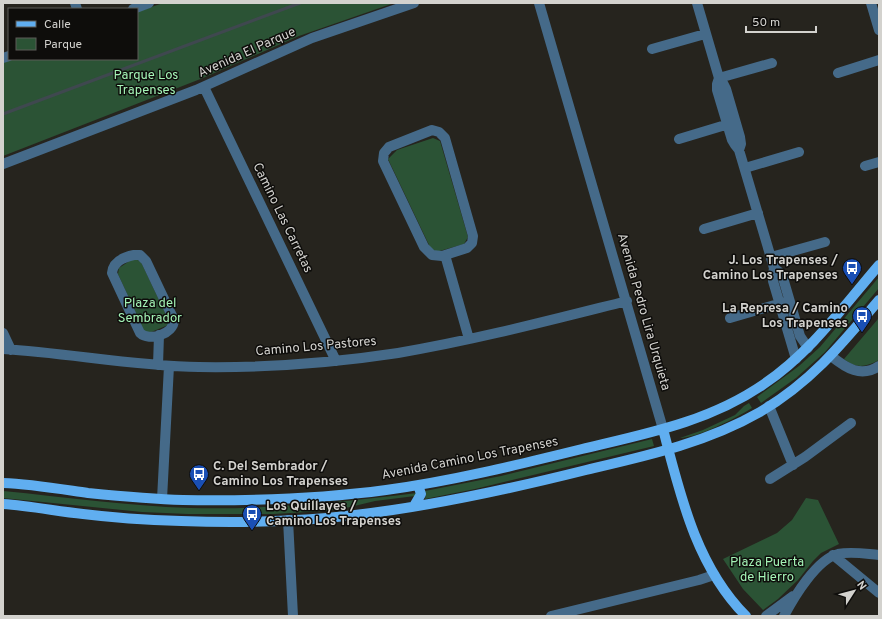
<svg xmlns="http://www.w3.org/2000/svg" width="882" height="619" font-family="Overpass,sans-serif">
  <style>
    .green { fill: #2b5335 }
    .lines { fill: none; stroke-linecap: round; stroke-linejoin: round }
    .stream { stroke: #3f484f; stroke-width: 3 }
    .minor { stroke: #456a89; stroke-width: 10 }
    .major { stroke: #60aef0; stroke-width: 10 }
    .labels { text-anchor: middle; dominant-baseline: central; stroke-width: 3; stroke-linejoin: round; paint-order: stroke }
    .street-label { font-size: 13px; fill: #d3d2ce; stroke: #0e0d0b }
    .park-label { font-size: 13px; fill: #a4f4b6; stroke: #0e0d0b }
    .poi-label { font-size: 13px; font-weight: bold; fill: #d3d2ce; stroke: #0e0d0b; text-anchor: end }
  </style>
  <rect width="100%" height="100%" fill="#26241e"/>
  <path class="green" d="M163,3L171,4L394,3L299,36L203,78L3,156V63L13,59H137V12Z
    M433,138L440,141L468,237L464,244L436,252L430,247L388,159L397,150Z
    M134,258L141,262L169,321L168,325L149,333L144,331L118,274L119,268Z
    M879,277V288L825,352L796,378L761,403L757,397L799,366L820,347Z
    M878,319L879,360C866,367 856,369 844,359Z
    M749,403L752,408C736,418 697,438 680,438L703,430L735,415L744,406Z
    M652,439L654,446L475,489L425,499L426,495L425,491L501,476Z
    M3,491C65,497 127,506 190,508C266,510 341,502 417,493L415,496L375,501L346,508L324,511L274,514H188L142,512L3,498Z
    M806,498L818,500L839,544L821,553L813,561L798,580L778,599L763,610L743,589L723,559L777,533L792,520Z"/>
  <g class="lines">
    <path class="stream" d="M3,114L300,3"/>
    <path class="minor" d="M75,3L77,9
      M539,3L663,429
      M697,3L719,78L723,83L726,89L740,137L741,144L739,150
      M871,3L879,30
      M133,9L149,3
      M652,49L705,34
      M3,58L9,56
      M838,73L879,60
      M719,78L717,84V90L732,140L735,145L739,150L774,268L773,274V281L796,359
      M719,78L772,63
      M204,87L336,361
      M432,130L439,132L445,138L473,236L472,243L467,248L442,256L432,255L424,247L383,161L384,153L389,147Z
      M679,139L732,123
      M3,164L196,90L312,38L414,3
      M865,166L879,162
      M745,168L799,152
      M704,229L758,213
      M134,255H140L146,261L174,320C174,334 149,342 140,333L112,273C113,262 124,257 134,255Z
      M445,255L469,339
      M771,257L825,242
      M774,268L779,272L783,278L800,336L808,348
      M730,318L785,302
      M3,333L11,350
      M3,349C69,353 133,366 199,367C265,368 332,363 398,353C475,340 551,320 627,301
      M831,356C846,368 861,378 879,366
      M158,365L159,335
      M769,406L793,465
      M770,479L805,457L851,423
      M162,499L169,366
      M288,520L293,616
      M833,555L879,593
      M551,616L699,580L714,575
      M766,616L793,596
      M784,616C794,597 817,559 838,554C852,551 866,554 879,555"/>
    <path class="major" d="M663,429C680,494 696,566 746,616
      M3,483C31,484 60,489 88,493C119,496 151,499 183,500C250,501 319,499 386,490C452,481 517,465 582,449C645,434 709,422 764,384C811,352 842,308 879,265
      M3,504C30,506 56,511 83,514C115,518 148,520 181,521C239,523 298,522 355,515C434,506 510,489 586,470C646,456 706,443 760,412C811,382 842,344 879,300
      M414,506L421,494L418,485"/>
  </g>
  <defs>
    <symbol id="bus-pin" viewBox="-11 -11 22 30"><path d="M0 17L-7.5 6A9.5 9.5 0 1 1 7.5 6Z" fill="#1a4fb4" stroke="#0e0d0b"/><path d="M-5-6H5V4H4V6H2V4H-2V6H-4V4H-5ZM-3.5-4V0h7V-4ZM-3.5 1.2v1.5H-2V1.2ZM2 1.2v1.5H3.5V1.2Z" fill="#fff"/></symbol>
  </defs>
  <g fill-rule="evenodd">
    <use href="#bus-pin" x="841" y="257" width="22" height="30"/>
    <use href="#bus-pin" x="851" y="305" width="22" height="30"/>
    <use href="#bus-pin" x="188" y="463" width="22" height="30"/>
    <use href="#bus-pin" x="241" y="503" width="22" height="30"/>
  </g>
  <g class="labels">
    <g class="street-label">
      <text transform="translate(247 53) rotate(-24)">Avenida El Parque</text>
      <text transform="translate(282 218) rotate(64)">Camino Las Carretas</text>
      <text transform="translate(643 312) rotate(74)">Avenida Pedro Lira Urquieta</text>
      <text transform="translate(316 347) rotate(-5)">Camino Los Pastores</text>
      <text transform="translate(470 459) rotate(-11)">Avenida Camino Los Trapenses</text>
    </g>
    <g class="park-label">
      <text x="146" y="76">Parque Los<tspan x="146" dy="15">Trapenses</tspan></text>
      <text x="150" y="304">Plaza del<tspan x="150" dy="15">Sembrador</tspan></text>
      <text x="767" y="563">Plaza Puerta<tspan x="767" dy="15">de Hierro</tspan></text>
    </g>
    <g class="poi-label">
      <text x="838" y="261">J. Los Trapenses /<tspan x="838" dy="15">Camino Los Trapenses</tspan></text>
      <text x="848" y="309">La Represa / Camino<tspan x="848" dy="15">Los Trapenses</tspan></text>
      <text x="213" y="467" text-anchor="start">C. Del Sembrador /<tspan x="213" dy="15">Camino Los Trapenses</tspan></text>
      <text x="266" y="507" text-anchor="start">Los Quillayes /<tspan x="266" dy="15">Camino Los Trapenses</tspan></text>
    </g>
  </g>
  <rect width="882" height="619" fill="none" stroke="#d3d2ce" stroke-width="8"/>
  <rect x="8" y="8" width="130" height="52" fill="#0e0d0b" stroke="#5d5c59"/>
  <rect x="16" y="21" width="20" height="6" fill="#60aef0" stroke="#5d5c59"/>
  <text x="44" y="28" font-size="12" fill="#d3d2ce">Calle</text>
  <rect x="16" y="38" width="20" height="12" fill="#2b5335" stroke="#5d5c59"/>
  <text x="44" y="48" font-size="12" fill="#d3d2ce">Parque</text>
  <g transform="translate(854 591) rotate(54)" stroke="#0e0d0b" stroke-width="3" paint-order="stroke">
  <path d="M0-3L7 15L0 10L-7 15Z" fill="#d3d2ce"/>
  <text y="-6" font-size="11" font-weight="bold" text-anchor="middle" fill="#d3d2ce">N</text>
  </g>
  <path d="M746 26v6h70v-6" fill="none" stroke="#d3d2ce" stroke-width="2"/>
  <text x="752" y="26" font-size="12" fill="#d3d2ce" stroke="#0e0d0b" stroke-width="3" paint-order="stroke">50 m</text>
</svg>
